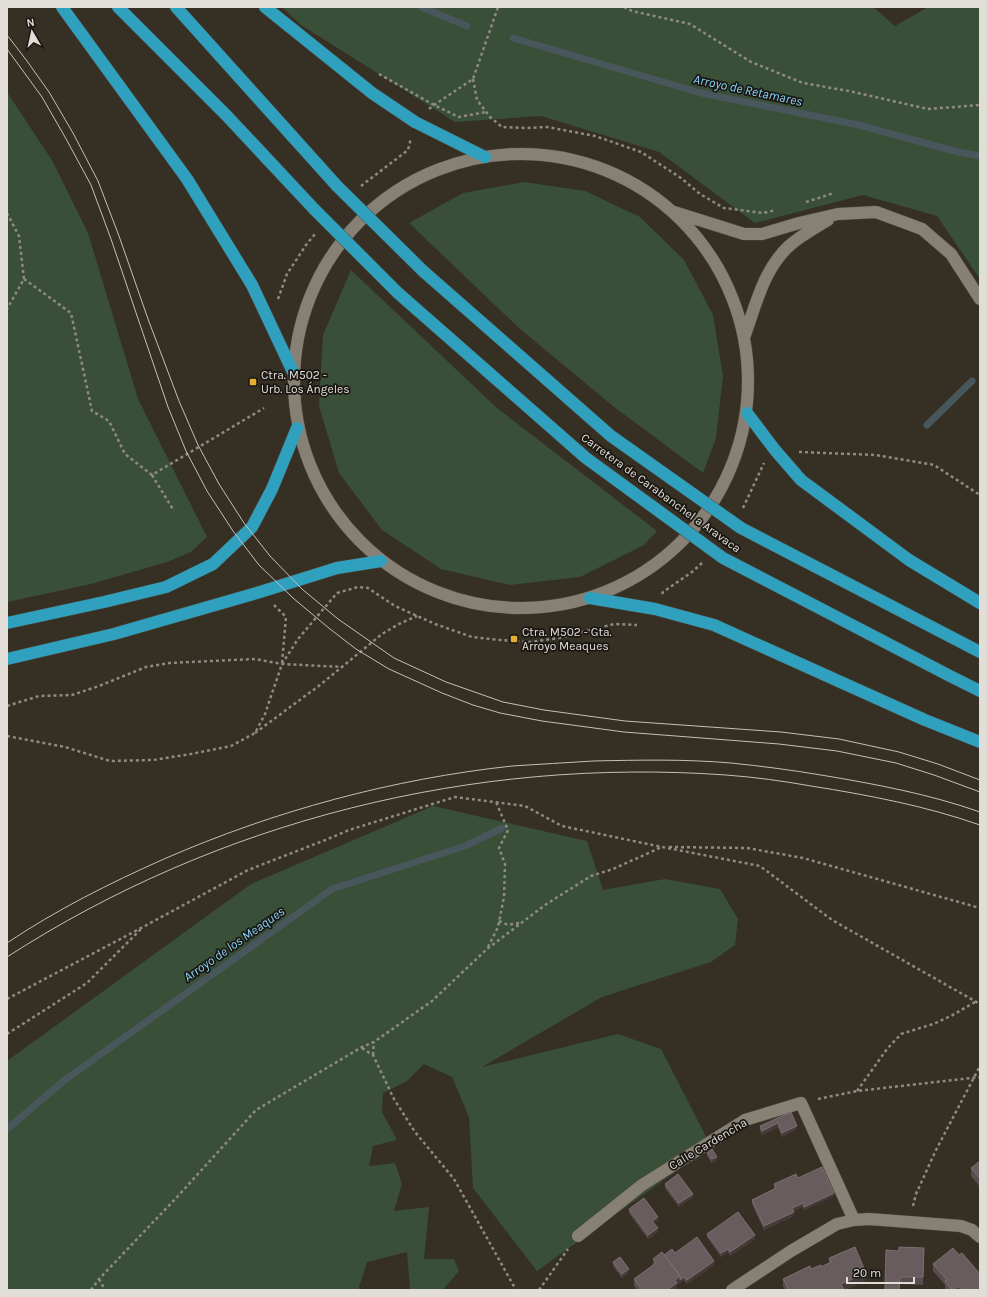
<svg xmlns="http://www.w3.org/2000/svg" width="987" height="1297" font-family="Karla,sans-serif">
  <style>
    .green { fill: #3a4f37 }
    .lines { fill: none; stroke-linecap: round; stroke-linejoin: round }
    .stream { stroke: #47575c; stroke-width: 7 }
    .minor-casing { stroke: #4f4b42; stroke-width: 13 }
    .highway-casing { stroke: #4f4b42; stroke-width: 13 }
    .path { stroke: #8f8a82; stroke-width: 2.5; stroke-dasharray: 3 3; stroke-linecap: butt }
    .minor { stroke: #878074; stroke-width: 12 }
    .highway { stroke: #2fa0bd; stroke-width: 12 }
    .tram { stroke: #c4c1b9; stroke-width: 1 }
    .highway-bridge-casing { stroke: #4f4b42; stroke-width: 13; stroke-linecap: butt }
    .highway-bridge { stroke: #2fa0bd; stroke-width: 12 }
    .wall { fill: #594c4f }
    .shaded-wall { fill: #453a38 }
    .building { fill: #685c5e; stroke: #7b7071 }
    .poi-dot { fill: #e5ad35; stroke: #1a1712; stroke-width: 1.5 }
    .labels { text-anchor: middle; dominant-baseline: central; stroke-width: 3.5; stroke-linejoin: round; paint-order: stroke }
    .poi-label { font-size: 12px; fill: #e1ded7; stroke: #1a1712; text-anchor: start }
    .street-label { font-size: 12px; fill: #e1ded7; stroke: #1a1712 }
    .water-label { font-size: 13px; font-style: italic; fill: #87d3fa; stroke: #1a1712 }
  </style>
  <rect width="100%" height="100%" fill="#352f24"/>
  <path class="green" d="M282,7H873L895,26L928,7H980V279L937,216L863,195L755,223L659,152L541,116L455,122L301,25Z
    M7,92L53,162L88,233L138,399L207,537L191,552L167,562L91,584L7,602Z
    M524,182L585,191L640,217L684,260L713,315L723,376L716,438L703,473L614,407L519,328L409,223L463,193Z
    M351,270L497,408L657,531L644,545L580,577L510,585L441,569L382,530L339,473L319,406L323,335Z
    M433,806L587,841L603,890L665,879L720,889L738,919L735,945L711,962L602,997L482,1067L618,1034L661,1049L711,1146L537,1271L473,1188L469,1117L452,1077L424,1064L407,1081L383,1093L382,1112L397,1140L373,1146L369,1166L395,1163L402,1184L394,1211L429,1207L424,1259H454L459,1271L443,1290H410L407,1252L367,1262L359,1287V1290H7V1061L251,884Z"/>
  <g class="lines">
    <path class="stream" d="M421,7L467,26
      M513,38L701,93L859,125L958,152L980,156
      M927,425L972,381
      M7,1129L66,1079L332,889L465,846L502,828"/>
    <defs>
      <path id="minor" d="M294 381a227 227 0 1 1 454 0a227 227 0 1 1-454 0Z
        M674,212L744,234H762L799,223L838,214L876,212L922,229L951,254L980,299
        M745,335C756,304 764,269 789,246C800,236 815,228 828,220
        M578,1236L642,1185L745,1120L801,1103L854,1220
        M732,1290L791,1251L837,1224L854,1220L869,1219L961,1226L972,1230L980,1237"/>
      <path id="highway" d="M62,7L187,179L252,285L293,372
        M118,7L227,116L314,209
        M176,7L337,186
        M265,7L372,93L415,122L485,157
        M747,413L775,450L801,480L909,560L980,603
        M741,528L980,652
        M723,558L950,676L980,691
        M590,598L655,609L714,625L925,720L980,742
        M7,623L104,602L166,587L213,564L252,527L272,489L297,428
        M7,659L114,634L260,592L337,568L381,561"/>
    </defs>
    <use href="#minor" class="minor-casing"/>
    <use href="#highway" class="highway-casing"/>
    <path class="path" d="M624,7L632,11L690,24L751,62L803,83L849,91L928,109L980,105
      M379,74L434,105L459,117L486,112
      M473,79L477,100L490,117L502,127L526,128L547,127L595,136L641,152L681,178L700,194L724,208L763,213L776,210
      M429,109L434,105L473,79L498,7
      M361,186L408,150L411,138
      M806,202L834,193
      M7,213L19,236L24,279L7,309
      M24,279L71,313L92,411L109,421L125,454L152,475L264,408
      M278,299L287,274L306,245L315,234
      M799,452L876,455L934,465L980,495
      M152,475L174,511
      M743,508L764,463
      M662,594L663,592L692,572L702,563
      M274,605L286,617L282,663
      M7,706L39,696L72,695L99,686L146,667L169,663L255,659L282,664L343,667
      M255,733L320,685L382,634L399,624L417,616
      M7,736L65,747L110,761L153,760L191,754L231,746L255,733L265,714L282,664L298,639L337,593L358,587L368,588L395,606L435,624L472,637L500,640L530,642L559,638L614,624L637,625
      M669,847L747,848L803,858L980,908
      M499,921L508,925L519,923
      M488,947L498,927L504,897L505,864L499,848L508,830L496,802
      M7,999L143,927L248,870L328,839L349,830L455,797L525,806L562,826L662,847L760,866L832,920L980,1004
      M7,1034L87,983L141,929
      M362,1048L373,1055L394,1099L415,1132L454,1179L516,1290
      M373,1055L374,1042
      M857,1091L887,1049L901,1034L933,1024L951,1016L975,1002
      M818,1099L857,1091L980,1077
      M913,1206L916,1194L936,1150L980,1066
      M99,1279L105,1290
      M91,1290L99,1279L178,1196L256,1110L362,1047L374,1042L432,1001L487,949L545,905L591,876L613,869L662,847
      M539,1290L568,1249"/>
    <use href="#minor" class="minor"/>
    <use href="#highway" class="highway"/>
    <path class="tram" d="M7,35L27,61L49,92L73,133L98,181L119,236L148,319L179,401L198,445L219,484L244,523L270,556L302,589L338,619L394,658L446,682L503,702L544,710L625,721L781,732L839,739L899,752L938,764L980,780
      M7,49L42,97L65,137L91,185L111,239L168,407L186,451L207,491L233,531L259,565L293,598L330,629L356,649L389,669L442,693L473,705L500,713L542,721L624,732L779,744L837,751L896,763L934,775L980,792
      M7,943C56,910 110,883 164,859C274,811 392,779 512,766C539,764 566,763 593,761C639,760 685,759 731,763C761,766 791,770 821,775C875,784 929,794 980,812
      M7,957C219,820 474,757 726,775C754,777 783,781 811,786C868,795 926,806 980,825"/>
    <defs>
      <path id="highway-bridge" d="M337,186L423,271L611,436L741,528
        M314,209L398,293L586,458L723,558"/>
    </defs>
    <use href="#highway-bridge" class="highway-bridge-casing"/>
    <use href="#highway-bridge" class="highway-bridge"/>
  </g>
  <path class="wall" d="M791,1112L797,1129L782,1137L778,1127L762,1135L760,1130V1126Z
    M707,1153L717,1160L712,1163L707,1156Z
    M980,1161V1187L971,1176V1168Z
    M798,1178L834,1196L804,1210L803,1207L794,1211V1216L764,1230L752,1204V1200L774,1189V1184Z
    M665,1184L693,1197L679,1207L665,1188Z
    M629,1209L658,1221L654,1223L658,1232L648,1239L629,1213Z
    M707,1234L755,1239L730,1256L728,1252L721,1257L707,1237Z
    M924,1248L923,1285L900,1284L899,1290H885L886,1250L899,1251Z
    M675,1253L714,1265L687,1284L684,1280L677,1285V1290H637L634,1286V1279L653,1265V1259L664,1255Z
    M829,1258L866,1280L845,1290H785L783,1286V1279L821,1267L829,1263Z
    M613,1262L629,1273L622,1278L613,1266Z
    M933,1264L980,1290H946L945,1289V1285L933,1271Z"/>
  <path class="shaded-wall" d="M778,1123V1127L762,1135V1131Z
    M797,1126V1129L782,1137V1133Z
    M717,1157V1160L712,1163V1159Z
    M834,1193V1196L804,1210V1207Z
    M693,1194V1197L679,1207V1203Z
    M803,1203V1207L792,1212V1208Z
    M794,1212V1216L764,1230V1226Z
    M658,1217V1221L652,1225V1221Z
    M658,1228V1232L648,1239V1235Z
    M755,1235V1239L730,1256V1252Z
    M728,1249V1252L721,1257V1253Z
    M714,1261V1265L687,1284V1280Z
    M629,1269V1273L622,1278V1274Z
    M866,1273V1280L845,1290H841V1284Z
    M680,1276L684,1277V1280L677,1285V1290H667L675,1280Z
    M959,1286V1290H954Z"/>
  <path class="building" d="M791,1112L797,1126L782,1133L778,1123L762,1131L760,1126Z
    M712,1149L717,1157L712,1159L707,1153Z
    M980,1161V1179L971,1168Z
    M822,1167L834,1193L804,1207L803,1203L797,1206L792,1208L794,1212L764,1226L752,1200L776,1188L774,1184L796,1174L798,1178Z
    M678,1174L693,1194L679,1203L665,1184Z
    M644,1198L658,1217L652,1221L658,1228L648,1235L629,1209Z
    M738,1212L755,1235L730,1252L728,1249L721,1253L707,1234Z
    M697,1237L714,1261L687,1280L684,1277L680,1280V1276L664,1255L672,1249L675,1253Z
    M855,1247L866,1273L841,1284L844,1290H789L783,1279L810,1266L811,1269L821,1265V1267L831,1262L829,1258Z
    M899,1247L924,1248L923,1277H900L899,1290L885,1289L886,1250L899,1251Z
    M953,1248L959,1255L962,1253L980,1274V1290H959L961,1289L959,1286L954,1290H952L945,1281L947,1280L933,1264Z
    M662,1252L680,1276L675,1280L677,1283L667,1290H642L634,1279L656,1263L653,1259Z
    M620,1257L629,1269L622,1274L613,1262Z"/>
  <g class="poi-dot">
    <rect x="249" y="378" width="8" height="8" rx="2"/>
    <rect x="510" y="635" width="8" height="8" rx="2"/>
  </g>
  <g class="labels">
    <g class="poi-label">
      <text x="261" y="375">Ctra. M502 -<tspan x="261" dy="14">Urb. Los Ángeles</tspan></text>
      <text x="522" y="632">Ctra. M502 - Gta.<tspan x="522" dy="14">Arroyo Meaques</tspan></text>
    </g>
    <g class="street-label">
      <text transform="translate(661 493) rotate(36)">Carretera de Carabanchel a Aravaca</text>
      <text transform="translate(708 1144) rotate(-31)">Calle Cardencha</text>
    </g>
    <g class="water-label">
      <text transform="translate(748 90) rotate(12)">Arroyo de Retamares</text>
      <text transform="translate(234 944) rotate(-35)">Arroyo de los Meaques</text>
    </g>
  </g>
  <rect width="987" height="1297" fill="none" stroke="#e1ded7" stroke-width="16"/>
  <g transform="translate(32 32) rotate(351)" stroke="#1a1712" stroke-width="3" paint-order="stroke">
  <path d="M0-3L7 15L0 10L-7 15Z" fill="#e1ded7"/>
  <text y="-6" font-size="11" font-weight="bold" text-anchor="middle" fill="#e1ded7">N</text>
  </g>
  <path d="M847 1277v6h67v-6" fill="none" stroke="#e1ded7" stroke-width="2"/>
  <text x="853" y="1277" font-size="12" fill="#e1ded7" stroke="#1a1712" stroke-width="3" paint-order="stroke">20 m</text>
</svg>
